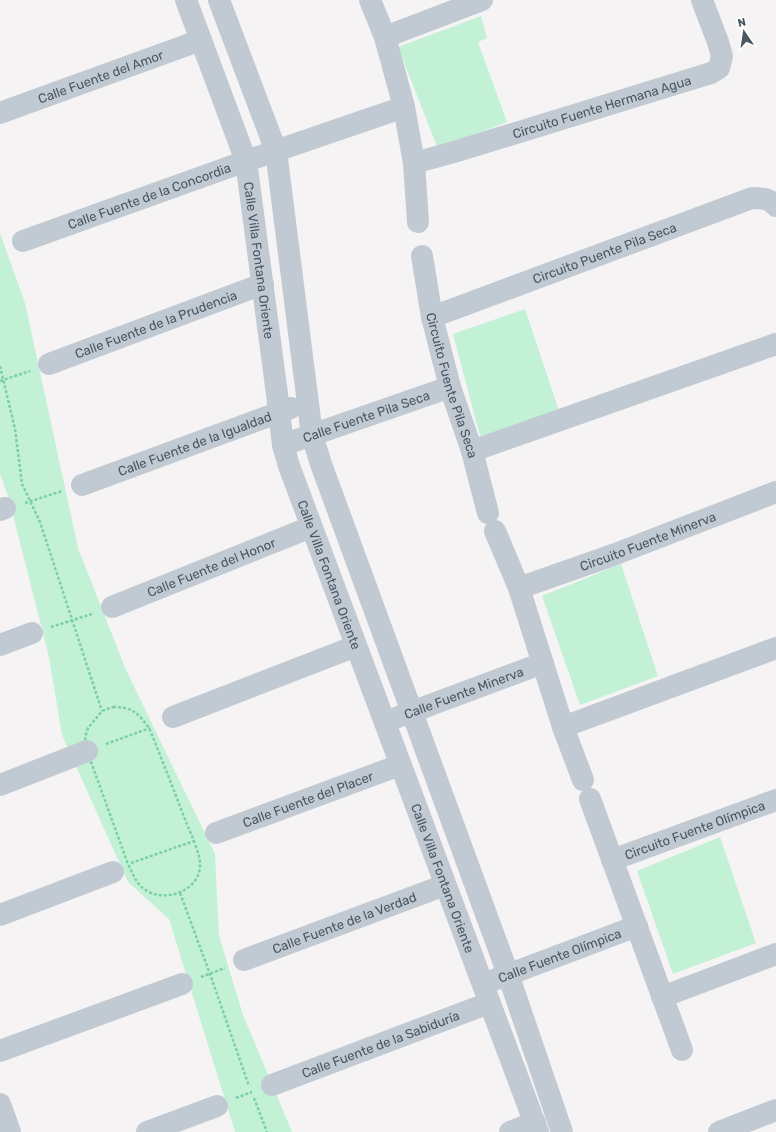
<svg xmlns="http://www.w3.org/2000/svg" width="776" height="1132" font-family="Rubik,sans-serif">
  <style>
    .green { fill: #c3f1d5 }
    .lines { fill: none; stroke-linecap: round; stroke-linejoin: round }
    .path { stroke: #7ad0a6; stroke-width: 2.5; stroke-dasharray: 3 2; stroke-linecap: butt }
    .street { stroke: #c1cad2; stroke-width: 22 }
    .labels { text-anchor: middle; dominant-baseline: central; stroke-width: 3; stroke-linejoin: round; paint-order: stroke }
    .street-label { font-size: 13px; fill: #4a5661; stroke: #fff }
  </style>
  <rect width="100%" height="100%" fill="#f5f3f3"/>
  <path class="green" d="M481,16L487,38L478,42L507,122L438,149L398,47Z
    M0,233L25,303L78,548L126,670L215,854L219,936L243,1015L292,1132H235L169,919L128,882L62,735L49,657L9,499L0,474Z
    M525,309L559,411L480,436L453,334Z
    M621,564L658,676L580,705L542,596Z
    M720,837L756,943L673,974L637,871Z"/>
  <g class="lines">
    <path class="path" d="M0,366L15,429L22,484L40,522L102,711
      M0,381L30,371
      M25,503L62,491
      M51,627L92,614
      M113,707C133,707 138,713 149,728C162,759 174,791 186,822C190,831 201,856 200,865C200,891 164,904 144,889C136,883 133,874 128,864L87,751L85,737L88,728L102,711Z
      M106,744L150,728
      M131,863L194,841
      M180,893L210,974L249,1086
      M201,977L225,968
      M236,1098L252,1092
      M254,1098L267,1132"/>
    <g class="street">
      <path id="s1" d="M186,0L246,161L277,394L283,445L289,466L538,1132"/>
      <path d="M219,0L276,151L312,435L321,464L508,974L562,1132"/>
      <path d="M370,0L385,37L404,107L414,163L418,222"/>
      <path d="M385,37L482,0"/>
      <path id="s2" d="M0,113L201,40"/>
      <path id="s3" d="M414,163L454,152L711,73L719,68L722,56L718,42L702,0"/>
      <path id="s4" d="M23,241L246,161L404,107"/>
      <path id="s5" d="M422,256L432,317L450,387L472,451L488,513"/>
      <path id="s6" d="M432,317L752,198C762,198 769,198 776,206"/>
      <path id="s7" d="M49,364L263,284"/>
      <path id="s8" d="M283,445L450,387"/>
      <path d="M472,451L776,344"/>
      <path id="s9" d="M82,485L291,408"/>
      <path d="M0,510L5,508"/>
      <path d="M495,531L519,588L563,727L583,780"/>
      <path id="s10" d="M519,588L613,555L776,492"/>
      <path id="s11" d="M112,607L311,527"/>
      <path d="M0,645L32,633"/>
      <path d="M173,717L356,646"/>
      <path id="s12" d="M398,717L543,663"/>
      <path d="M563,727L776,648"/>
      <path d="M0,785L87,751"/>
      <path d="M590,799L682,1050"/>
      <path id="s13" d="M216,833L400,765"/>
      <path id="s14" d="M612,860L776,800"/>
      <path d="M0,915L113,872"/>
      <path id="s15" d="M244,960L445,885"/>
      <path id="s16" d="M494,980L637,926"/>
      <path d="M662,997L776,954"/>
      <path d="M0,1051L182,984"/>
      <path id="s17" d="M272,1085L489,1003"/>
      <path d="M0,1104L10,1132"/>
      <path d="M147,1132L217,1106"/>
      <path d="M510,1132L535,1122"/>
      <path d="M719,1132L776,1110"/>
    </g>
  </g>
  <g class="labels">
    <g class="street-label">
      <text stroke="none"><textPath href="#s2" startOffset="107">Calle Fuente del Amor</textPath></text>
      <text stroke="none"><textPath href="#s3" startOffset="196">Circuito Fuente Hermana Agua</textPath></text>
      <text stroke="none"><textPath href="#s4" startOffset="134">Calle Fuente de la Concordia</textPath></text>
      <text stroke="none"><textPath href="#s6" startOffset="184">Circuito Puente Pila Seca</textPath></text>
      <text stroke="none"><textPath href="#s1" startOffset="272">Calle Villa Fontana Oriente</textPath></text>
      <text stroke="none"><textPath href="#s7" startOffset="114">Calle Fuente de la Prudencia</textPath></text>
      <text stroke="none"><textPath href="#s5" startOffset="133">Circuito Fuente Pila Seca</textPath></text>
      <text stroke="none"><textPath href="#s8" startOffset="88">Calle Fuente Pila Seca</textPath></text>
      <text stroke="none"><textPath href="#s9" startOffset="120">Calle Fuente de la Igualdad</textPath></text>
      <text stroke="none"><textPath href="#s10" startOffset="137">Circuito Fuente Minerva</textPath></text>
      <text stroke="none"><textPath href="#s11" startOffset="107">Calle Fuente del Honor</textPath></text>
      <text stroke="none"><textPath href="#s1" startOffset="596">Calle Villa Fontana Oriente</textPath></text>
      <text stroke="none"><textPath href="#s12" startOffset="70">Calle Fuente Minerva</textPath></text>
      <text stroke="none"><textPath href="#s13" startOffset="98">Calle Fuente del Placer</textPath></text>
      <text stroke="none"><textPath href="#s14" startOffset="88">Circuito Fuente Olímpica</textPath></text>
      <text stroke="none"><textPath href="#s1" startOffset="920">Calle Villa Fontana Oriente</textPath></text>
      <text stroke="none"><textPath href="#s15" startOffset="107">Calle Fuente de la Verdad</textPath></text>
      <text stroke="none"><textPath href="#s16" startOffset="70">Calle Fuente Olímpica</textPath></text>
      <text stroke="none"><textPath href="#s17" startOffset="116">Calle Fuente de la Sabiduría</textPath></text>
    </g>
  </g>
  <g transform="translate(744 32) rotate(347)" stroke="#ffffff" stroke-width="3" paint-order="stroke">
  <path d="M0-3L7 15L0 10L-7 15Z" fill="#4a5661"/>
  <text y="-6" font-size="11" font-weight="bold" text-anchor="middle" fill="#4a5661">N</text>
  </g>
</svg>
